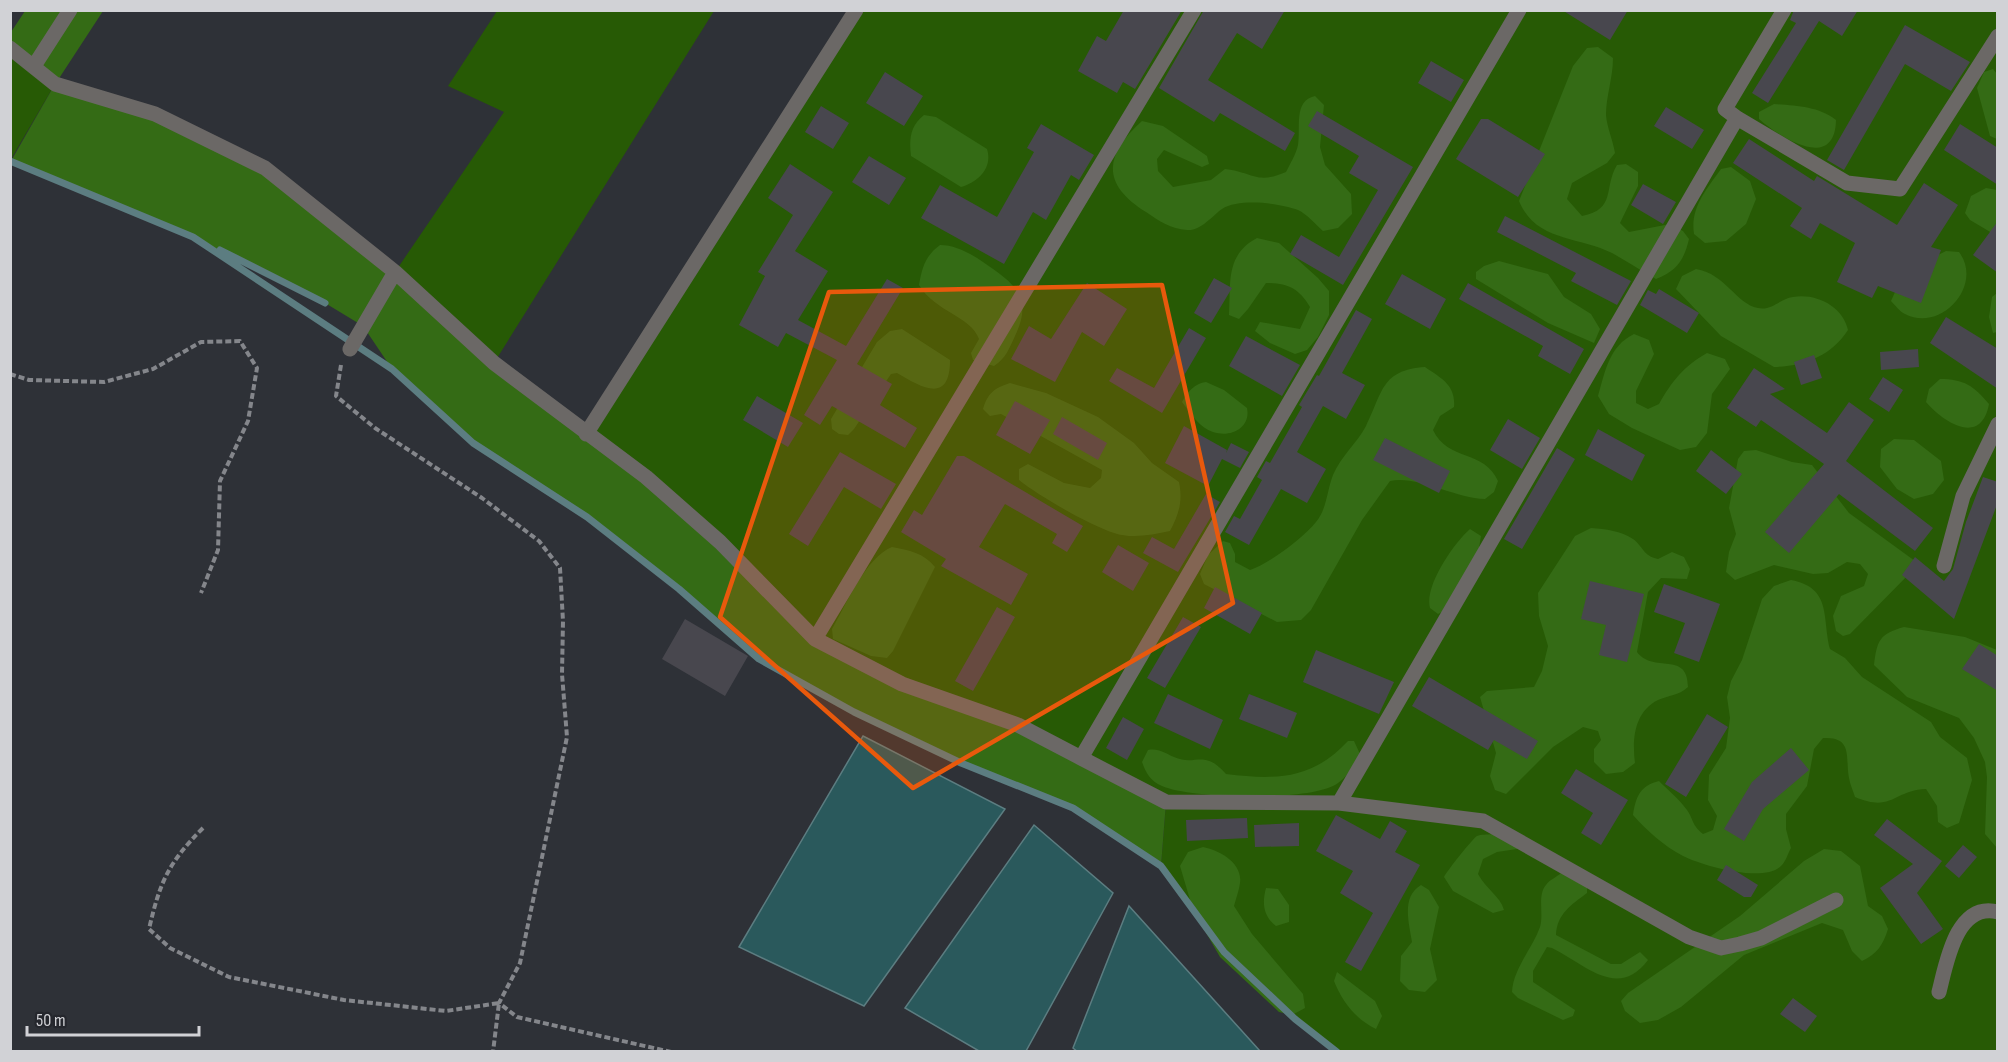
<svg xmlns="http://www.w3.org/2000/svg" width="2008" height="1062" font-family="'Sofia Sans Condensed',sans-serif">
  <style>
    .green { fill: #275a05 }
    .forest { fill: #346b15 }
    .water { fill: #2a595c; stroke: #5c7d81; stroke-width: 1.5 }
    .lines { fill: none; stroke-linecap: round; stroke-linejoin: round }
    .stream { stroke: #5c7d81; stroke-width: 7 }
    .building { fill: #48474e }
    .path { stroke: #84868b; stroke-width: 4; stroke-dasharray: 6 3; stroke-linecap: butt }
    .minor { stroke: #6b6866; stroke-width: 15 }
    .marked { fill: #e8590c; fill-opacity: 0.2; stroke: #e8590c; stroke-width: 4.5; stroke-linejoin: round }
  </style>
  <rect width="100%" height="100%" fill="#2e3137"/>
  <path class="green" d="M497,11H714L494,363L395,272L504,112L448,86Z
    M856,11H1997V1051H1337L1295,1019L1224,952L1161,866L1166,802L815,639L586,434Z
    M11,48L55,84L11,159Z"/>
  <path class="forest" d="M25,11H103L56,83L155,114L265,168L494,363L646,477L815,639L1018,725L1166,802L1161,866L1073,808L961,763L854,712L759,659L679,589L587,517L473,443L392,369L363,326L325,303L193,237L11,161L55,84L11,48V32Z
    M1598,47L1613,58C1613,78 1606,96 1606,115C1607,128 1613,140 1615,153L1607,163L1572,183L1567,199L1582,216C1617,209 1603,188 1617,165L1626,164L1638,172V186L1620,223L1629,232L1670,224L1683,231L1689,239C1684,260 1677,271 1656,279C1641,271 1627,261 1612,253C1579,236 1536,242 1519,201L1573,66L1587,48Z
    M1993,69L1997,74V139L1990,136L1977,88L1984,72Z
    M1315,96L1324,105L1320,147L1325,165L1351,194L1352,214L1338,228L1323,231C1316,225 1307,214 1298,210C1280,203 1239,198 1222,209C1212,216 1201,231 1187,230C1171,229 1159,221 1146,212C1101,184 1104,155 1142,121L1163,126L1207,156L1209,164L1202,167L1164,150L1157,159L1158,171L1173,187L1211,180L1225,169C1253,172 1256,185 1286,172C1290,164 1296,154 1298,145C1301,127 1293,101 1315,96Z
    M1774,104C1796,106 1818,106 1836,120C1835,173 1779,137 1759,119V112Z
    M924,115L936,117L987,149C993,168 978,182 961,187L911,156C909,139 910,126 924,115Z
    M1731,167L1750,181L1756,199L1746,224L1726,241L1705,243L1694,234C1690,208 1706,190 1721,169Z
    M1986,188L1997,190V236L1970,220L1965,213L1971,196Z
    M1257,238L1279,243L1318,278L1329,291V315L1318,337L1307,350L1295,354L1270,343L1255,331L1260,322L1300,329L1310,307C1299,288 1287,283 1266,283L1248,309L1239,319L1229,315C1231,283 1225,255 1257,238Z
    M940,245C955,245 970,253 983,262C1014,283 1034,297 1015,336C1009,349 1006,358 994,366L973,360L971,353L979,339C971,316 935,312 919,285C922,268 925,256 940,245Z
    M1946,251L1959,252C1984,285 1941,333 1905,314C1900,312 1895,305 1891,301L1904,272Z
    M1499,261L1548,274L1564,297L1591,314L1600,329L1594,343L1548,323L1476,279V272L1484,266Z
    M1696,269C1726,274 1736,304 1758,308C1772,311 1781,298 1793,297C1817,293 1843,307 1848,330C1831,356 1805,366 1774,367L1721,336L1676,289L1682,276Z
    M1997,293V332L1993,333L1989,317L1992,297Z
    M902,329L950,360C950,405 921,387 897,373L891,374L854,429L848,435L839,434L832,429L831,419L877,342L890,331Z
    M1634,334L1649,340L1654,354L1636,391V403L1648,409L1659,404C1672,381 1684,366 1707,353L1725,359L1730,369L1712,394L1707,433L1696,447L1680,450L1632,428L1609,414L1598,396C1605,372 1609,346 1634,334Z
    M1425,367C1441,378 1456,385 1454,407L1440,416L1433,430C1448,462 1484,449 1498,481L1494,492L1485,499C1454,498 1417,475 1390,481L1362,520L1311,610L1301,620L1277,622L1204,584L1200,574L1208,555L1223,541L1230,543L1235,554V562L1250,570C1270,563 1302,539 1316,522C1327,509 1327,490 1333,475C1341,456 1357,443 1366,426C1383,392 1381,370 1425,367Z
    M1940,379C1964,379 1974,386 1989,404C1981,447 1943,422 1926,402L1929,389Z
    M1206,382L1224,390L1247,408C1251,428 1231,438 1213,432C1200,428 1190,413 1182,402C1187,392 1195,383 1206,382Z
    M1010,383L1046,393L1098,417L1134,443L1152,463L1179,482C1183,501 1179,514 1170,531C1152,535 1131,539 1114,533C1089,525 1039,496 1019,480V469L1028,464L1064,483L1090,488L1101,478L1102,470L1001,414L990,416L983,409C988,393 994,388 1010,383Z
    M1894,439L1914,440L1941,461L1944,480L1933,494L1914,499L1897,489L1880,467L1881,449Z
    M1756,450L1792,462L1812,465L1849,513L1915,561V568L1850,634L1843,636L1836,631L1833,616L1841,596L1864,586L1868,574L1860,564L1847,562L1828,573L1813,574L1774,565L1735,580L1726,572L1729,552L1736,534L1729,508L1738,459L1744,451Z
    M1591,528C1606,529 1621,531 1633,539C1643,546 1643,556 1658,559L1672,552L1684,557L1690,569L1687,579L1661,578L1648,592L1637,652C1653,674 1688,650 1688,687C1678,696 1669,695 1658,700C1634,712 1632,740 1635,763L1623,772L1606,774L1594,762V749L1601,740L1598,731L1583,727L1553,747L1506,794L1495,790L1490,776L1496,753L1480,697L1487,691L1534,687L1542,671L1548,646L1539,616L1538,593L1575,536Z
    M1470,529L1481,536L1479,548L1444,611L1438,614L1430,608C1424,586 1454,543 1470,529Z
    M892,547C909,550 924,553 935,567L893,651L887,658L871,656L833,639L832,629C846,605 866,557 892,547Z
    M1791,580C1832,588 1822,617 1830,649L1845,658L1862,677L1931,722L1940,737L1967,758L1972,780L1959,823L1947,828L1938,822L1937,806L1926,789C1894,790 1892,813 1855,797C1853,791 1850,784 1849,778C1845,759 1854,736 1823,738L1814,749L1807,786L1786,814V829L1791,848C1788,853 1786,861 1782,865C1766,884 1703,866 1683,856C1664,846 1647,831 1633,815C1636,796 1640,786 1659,781C1668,790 1679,799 1687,810C1694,820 1691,824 1703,834L1713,830L1717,816L1708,800L1709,775L1726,748L1730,718L1727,697L1731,681L1742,660L1762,599L1774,586Z
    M1904,627L1965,637L1997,650V848L1985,834L1987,777L1985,762L1974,738L1959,718L1907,697L1874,665C1877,641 1879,634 1904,627Z
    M1348,741H1354L1360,754C1355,764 1348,776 1338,783C1314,802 1191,799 1162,786C1150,781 1146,773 1142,762L1148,750C1159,748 1164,753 1174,757C1196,767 1203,748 1226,774C1276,780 1312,780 1348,741Z
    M1492,834L1519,844L1517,849L1497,852L1483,859L1478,874C1486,889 1500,896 1504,910L1493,913L1453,891L1444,877C1446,872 1474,837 1477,836C1481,834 1487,835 1492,834Z
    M1203,847C1219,850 1243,863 1240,883C1239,891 1236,898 1234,906L1252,934L1303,994L1305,1008L1292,1015L1279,1012L1220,957L1193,910L1180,866L1188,852Z
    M1824,849L1841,851L1860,866L1868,906L1882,916L1888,929C1883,945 1877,954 1862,961L1852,951L1843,930L1822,923L1744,955L1681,1007L1658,1020L1640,1023L1625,1011L1621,1001L1628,993L1740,916L1804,861Z
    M1561,873L1587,881V893C1571,905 1557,914 1556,935L1611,964H1621L1640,952L1648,960C1618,1000 1586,965 1552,948L1547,947L1533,971V982L1575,1010L1573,1016L1563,1020L1518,998L1512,992C1513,969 1532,949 1540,927C1544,914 1537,895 1546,885C1549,880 1557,877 1561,873Z
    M1421,885L1429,890L1439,907L1430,949L1437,980L1425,992L1409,990L1400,981L1401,956L1412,942C1409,923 1401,897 1421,885Z
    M1266,888L1278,889L1289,905V922L1276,926C1263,916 1262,903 1266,888Z
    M1337,972L1375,1001L1382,1016L1376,1029C1355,1019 1342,1001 1334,981Z"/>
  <path class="water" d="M863,736L1005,809L864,1006L739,947Z
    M1034,825L1113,893L1026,1051H979L905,1008Z
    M1129,906L1260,1051L1078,1052L1073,1048Z"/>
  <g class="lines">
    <path class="stream" d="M10,161L193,237L392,369L473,443L587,517L679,589L759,659L854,712L961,763L1073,808L1161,866L1224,952L1295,1019L1337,1052
      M220,250L325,303"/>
  </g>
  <path class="building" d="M1124,10H1182L1135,89L1123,82L1117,93L1078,71L1097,36L1106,41Z
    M1204,10H1285L1262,49L1237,33L1208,80L1295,133L1285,151L1220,113L1214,122L1159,88Z
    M1562,10H1628L1610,40Z
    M1794,10H1858L1842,36L1819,21L1768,103L1752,93L1796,23L1790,20Z
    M1905,25L1970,62L1951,91L1905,64L1844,170L1827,160Z
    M1431,61L1464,80L1451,102L1418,83Z
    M885,72L923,96L904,126L866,103Z
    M821,106L849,123L833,149L805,132Z
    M1666,107L1704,130L1692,149L1654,126Z
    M1317,111L1413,167L1343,285L1290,254L1301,235L1339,257L1378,190L1349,173L1359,156L1308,126Z
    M1481,119H1488L1545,154L1518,197L1456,159Z
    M1041,124L1094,155L1079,180L1071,175L1046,220L1033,212L1004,264L921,218L940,185L997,217L1034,152L1027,148Z
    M1960,124L1998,148V185L1944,150Z
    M1749,139L1814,181L1817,176L1897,225L1924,183L1958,205L1931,247L1941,250L1921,303L1878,286L1872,298L1837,282L1855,243L1820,223L1811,239L1790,226L1802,208L1733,163Z
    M869,156L906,178L889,205L852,182Z
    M790,164L833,192L795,251L828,271L798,320L846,346L887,279L903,288L857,364L892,384L880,405L917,428L905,448L832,406L820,425L804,415L837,360L786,333L778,347L739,325L765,276L758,272L793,215L768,198Z
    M1643,184L1676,202L1663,224L1631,205Z
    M1505,216L1631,281L1617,305L1571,281L1576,273L1497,232Z
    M1998,221V273L1973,255Z
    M1402,274L1446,299L1430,329L1385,304Z
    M1214,278L1232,288L1211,323L1194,313Z
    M1087,283L1127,309L1104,346L1082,332L1055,382L1011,359L1029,326L1051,339Z
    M1468,283L1584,349L1570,374L1538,356L1543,346L1459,299Z
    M1659,289L1699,313L1687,333L1640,305L1648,290L1656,294Z
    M1356,310L1372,319L1342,373L1365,385L1346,419L1323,406L1297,452L1326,469L1307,503L1281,489L1249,545L1225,532L1234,516L1240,519L1262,480L1257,477L1266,461L1270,463L1302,407L1299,405L1317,375L1319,376Z
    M1946,317L1998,349V389L1930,343Z
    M1189,328L1206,338L1162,413L1109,381L1117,368L1154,388Z
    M1246,336L1300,365L1282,396L1229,366Z
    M1918,349L1919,367L1881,370L1880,352Z
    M1814,355L1822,378L1801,385L1794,362Z
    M1754,368L1785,389L1770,394L1827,433L1849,402L1874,420L1846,461L1933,528L1915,551L1839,494L1789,553L1765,532L1824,464L1761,420L1756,427L1727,408Z
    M1883,377L1903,390L1889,412L1869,399Z
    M757,396L803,423L788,447L743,420Z
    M1015,401L1050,420L1030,454L996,435Z
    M1062,417L1107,443L1098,460L1053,434Z
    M1508,419L1540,438L1522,469L1490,450Z
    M1184,426L1227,450L1226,453L1231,443L1249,452L1240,468L1222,459L1208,486L1165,463Z
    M1598,429L1645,455L1632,481L1585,455Z
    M1385,438L1450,471L1439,493L1373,460Z
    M1557,448L1575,459L1522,549L1504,539Z
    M1711,450L1742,474L1726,494L1696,471Z
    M840,452L896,484L881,509L844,487L808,546L789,534Z
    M957,456H964L1083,526L1067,552L1052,543L1057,534L1005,504L979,547L1028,574L1011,605L941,566L946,559L901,532L914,510L922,515Z
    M1983,477L1998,482V502L1954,619L1902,575L1915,557L1944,581L1953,569L1966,522Z
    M1206,494L1220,502L1178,572L1143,553L1152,537L1174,549Z
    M1118,545L1149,563L1133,591L1102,572Z
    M1590,581L1644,594L1627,662L1599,655L1606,625L1581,619Z
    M1664,584L1720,604L1699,662L1674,653L1685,623L1654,612Z
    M1215,587L1262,613L1250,634L1204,608Z
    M997,607L1015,617L973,691L955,681Z
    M1183,617L1201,627L1165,688L1147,678Z
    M685,619L748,656L725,696L662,659Z
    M1979,644L1998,656V691L1962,669Z
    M1316,650L1394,682L1379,714L1303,682Z
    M1429,677L1538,741L1527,759L1494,740L1488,750L1412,706Z
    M1168,694L1223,720L1210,749L1154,723Z
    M1249,694L1297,713L1287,738L1239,719Z
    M1707,714L1728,727L1686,797L1665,784Z
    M1123,717L1144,729L1127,760L1106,748Z
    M1791,748L1809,770L1763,809L1744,841L1724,829L1752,782Z
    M1576,769L1628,800L1601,845L1581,833L1593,813L1561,793Z
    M1336,815L1380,839L1390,821L1407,831L1395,852L1420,865L1361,971L1345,962L1373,913L1340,893L1353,871L1316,851Z
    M1247,818L1248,838L1187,841L1186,820Z
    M1887,819L1942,861L1917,893L1943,929L1921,944L1880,888L1913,864L1874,835Z
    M1299,823V846L1255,847L1254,825Z
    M1963,845L1977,857L1959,878L1945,866Z
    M1726,865L1758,885L1751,897H1744L1717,880Z
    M1793,998L1817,1016L1805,1032L1780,1014Z"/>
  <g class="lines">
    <path class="path" d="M341,365L336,396L375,428L482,498L539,541L560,568L563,621L562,674L567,737L520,963L499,1003L517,1017L671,1052
      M10,374L29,380L104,382L153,369L201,342L240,341L257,368L248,421L220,481L218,550L201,593
      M203,828C168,863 160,882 149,929L170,948L229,977L344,1000L446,1011L499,1003L493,1052"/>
    <path class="minor" d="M1519,10L1081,758L1166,802L1339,803L1483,821L1689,937L1721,948L1740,944L1761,938L1836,900
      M10,48L55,84L155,114L265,168L395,272L494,363L646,477L720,542L815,639L1194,10
      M34,66L70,10
      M1737,118L1847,183L1900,189L1998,36
      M350,349L395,272
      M586,434L856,10
      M1944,566L1963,496L1998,424
      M815,639L902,684L1018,725L1081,758
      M1339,803L1737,118L1725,109L1784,10
      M1939,992C1946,965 1956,901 1998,912"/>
  </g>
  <path class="marked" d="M1162,285L1233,603L913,788L720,617L829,292Z"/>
  <rect width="2008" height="1062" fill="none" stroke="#d1d2d6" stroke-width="24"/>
  <path d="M27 1026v9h172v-9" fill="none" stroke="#d1d2d6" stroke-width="3"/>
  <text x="36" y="1026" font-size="18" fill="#d1d2d6" stroke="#25272d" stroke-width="4.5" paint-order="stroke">50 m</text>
</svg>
